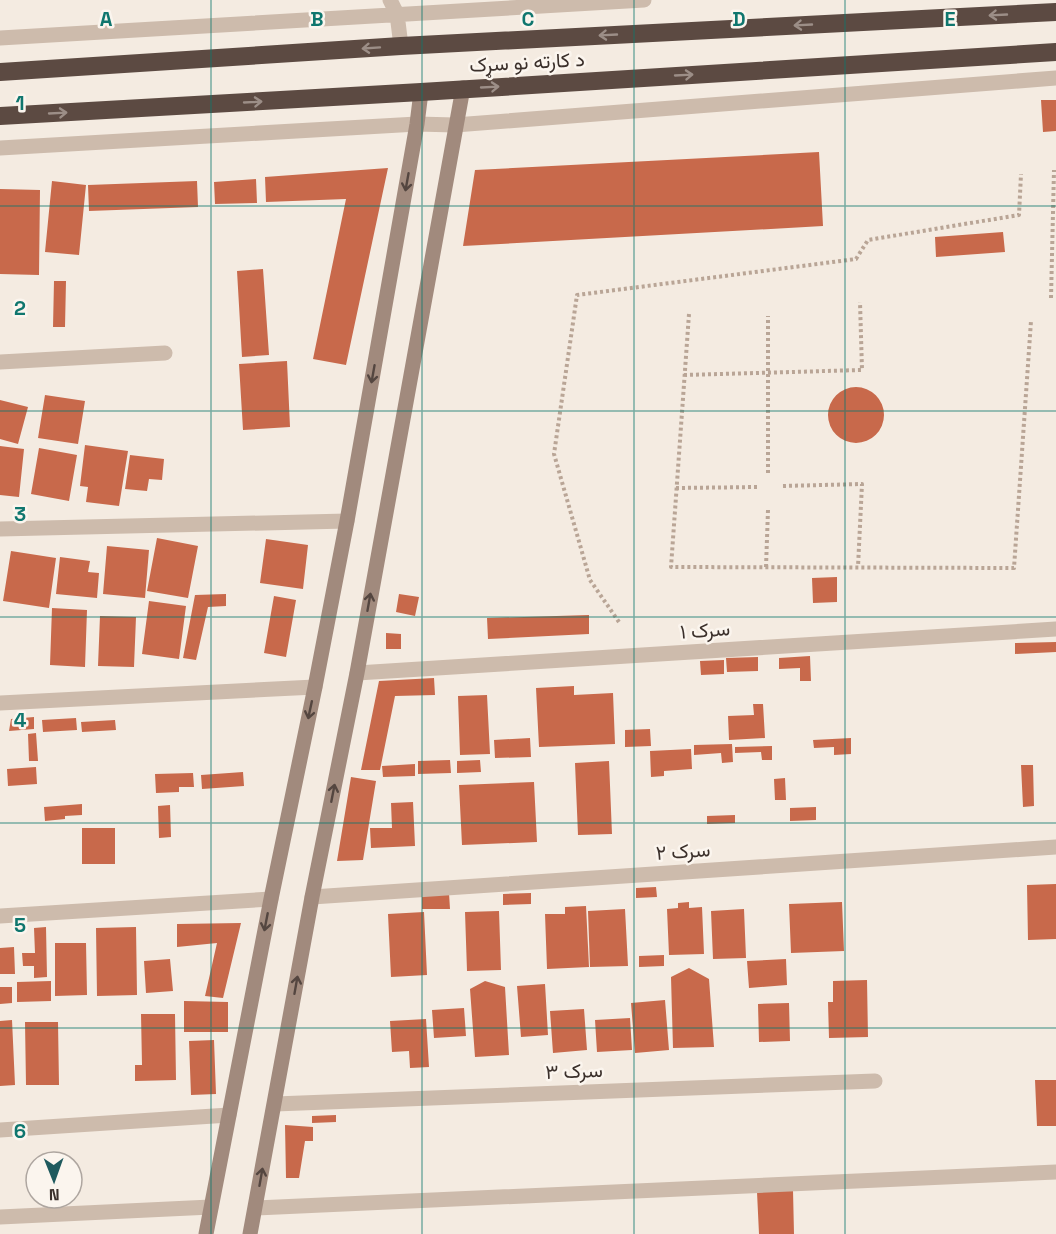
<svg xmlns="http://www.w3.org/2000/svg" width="1056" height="1234" font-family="'Space Grotesk',Vazirmatn,sans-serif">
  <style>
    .building { fill: #c8694b }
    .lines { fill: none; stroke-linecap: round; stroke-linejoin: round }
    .path { stroke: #b9a596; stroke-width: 4; stroke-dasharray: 3 3; stroke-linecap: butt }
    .street { stroke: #cdbbac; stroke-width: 15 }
    .secondary { stroke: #a18a7d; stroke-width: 15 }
    .highway { stroke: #5c4a42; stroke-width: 18 }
    .oneway { stroke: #9c8e87 }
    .oneway2 { stroke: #544640 }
    .grid { fill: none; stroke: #0f766e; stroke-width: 1.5; stroke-opacity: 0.55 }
    .labels { text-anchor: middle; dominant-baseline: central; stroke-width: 5; stroke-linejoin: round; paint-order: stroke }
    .street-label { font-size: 20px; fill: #3b302b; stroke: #fbf5ee }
    .grid-label { font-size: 20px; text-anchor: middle; font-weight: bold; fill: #0f766e; stroke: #fbf5ee; stroke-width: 5; stroke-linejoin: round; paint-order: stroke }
  </style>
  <rect width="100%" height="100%" fill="#f4ebe1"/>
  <path class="building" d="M1041,100H1056V131L1043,132Z
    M819,152L823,226L463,246L475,170Z
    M388,168L346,365L313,359L346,199L266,202L265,177Z
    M256,179L257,203L215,204L214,182Z
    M52,181L86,185L79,255L45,252Z
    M197,181L198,207L89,211L88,185Z
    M0,189L40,190L39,275L0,274Z
    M1003,232L1005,252L936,257L935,237Z
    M263,269L269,355L242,357L237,271Z
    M54,281H66L65,327H53Z
    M287,361L290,427L243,430L239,364Z
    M828 415a28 28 0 1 1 56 0a28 28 0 1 1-56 0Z
    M45,395L85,401L78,444L38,438Z
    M0,400L28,407L18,444L0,439Z
    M85,445L128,451L119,506L86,502L88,487L80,486Z
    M0,446L24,449L19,497L0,495Z
    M39,448L77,455L69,501L31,494Z
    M130,455L164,459L162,480L149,479L147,491L125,489Z
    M157,538L198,546L188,598L147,591Z
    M266,539L308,545L303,589L260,583Z
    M107,546L149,550L145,598L103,594Z
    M11,551L56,558L49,608L3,601Z
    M60,557L90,561L88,572L99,573L97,598L56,594Z
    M837,577V602L813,603L812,578Z
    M226,594V606L208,607L196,660L183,658L195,595Z
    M399,594L419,597L415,616L396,612Z
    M274,596L296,600L286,657L264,653Z
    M149,601L186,606L179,659L142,654Z
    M52,608L87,610L85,667L50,665Z
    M589,615V634L488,639L487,618Z
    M100,616L136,617L134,667L98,666Z
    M386,633L401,634V649H386Z
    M1056,642V652L1015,654V643Z
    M810,656L811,681H800V668L779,669V658Z
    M758,657V671L727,672L726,658Z
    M724,660V674L701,675L700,661Z
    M434,678L435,695L395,696L380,770H361L379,681Z
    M574,686V695L613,693L615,744L539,747L536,688Z
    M487,695L490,754L460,755L458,696Z
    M753,704H763L765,738L729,740L728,716L754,715Z
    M34,717V729L9,731L11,719Z
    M76,718L77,730L43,732L42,720Z
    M115,720L116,730L82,732L81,722Z
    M650,729L651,746L625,747V730Z
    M36,733L38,761H29L28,734Z
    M530,738L531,757L495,758L494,740Z
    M851,738V754L834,755V747L814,748L813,740Z
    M732,744L733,762L722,763L721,753L694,755V745Z
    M772,746V760H762L761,752L735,753V747Z
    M691,749L692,769L664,771V776L651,777L650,751Z
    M450,760L451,773L418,774V761Z
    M480,760L481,772L457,773V761Z
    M609,761L612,834L578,835L575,763Z
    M415,764V776L383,777L382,766Z
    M1021,765H1033L1034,806L1023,807Z
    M36,767L37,784L8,786L7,769Z
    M243,772L244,786L202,789L201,775Z
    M193,773L194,787H179V792L156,793L155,774Z
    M351,777L376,781L363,860L337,861Z
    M785,778L786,800H775L774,779Z
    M534,782L537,842L462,845L459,785Z
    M413,802L415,846L371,848L370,828H392L391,803Z
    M82,804V815L65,816V819L45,821L44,807Z
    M170,805L171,837L159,838L158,806Z
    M816,807V820L790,821V808Z
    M735,815V823L707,824V816Z
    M82,828H115V864H82Z
    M1056,884V939L1028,940L1027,885Z
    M656,887L657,897L636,898V888Z
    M449,893L450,909H422V895Z
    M531,893V904L503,905V894Z
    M689,902V908L702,907L704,954L669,955L667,909L678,908V903Z
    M842,902L844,951L791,953L789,904Z
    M586,906L589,967L547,969L545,914H565V907Z
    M625,909L628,966L590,967L588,911Z
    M744,909L746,958L713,959L711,911Z
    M499,911L501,970L467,971L465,912Z
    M424,912L427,975L391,977L388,914Z
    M241,923L223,998L205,996L217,943L177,947V924Z
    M46,927L47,977L34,978V966H23L22,953H35L34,928Z
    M136,927L137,995L97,996L96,928Z
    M55,943H86L87,995L55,996Z
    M14,947L15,974H0V948Z
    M664,955V966L639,967V956Z
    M170,959L173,991L146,993L144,961Z
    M786,959L787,985L749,988L747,961Z
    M689,968L709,979L714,1047L673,1048L671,977Z
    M867,980L868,1037L829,1038L828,1002H833V981Z
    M51,981V1001L17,1002V982Z
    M485,981L505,987L509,1055L475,1057L470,989Z
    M545,984L548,1035L521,1037L517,986Z
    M0,987H12V1003L0,1004Z
    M665,1000L669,1050L635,1053L631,1003Z
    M184,1001L228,1002V1032H184Z
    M789,1003L790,1041L759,1042L758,1004Z
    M464,1008L466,1036L434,1038L432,1010Z
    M584,1009L587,1050L553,1053L550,1011Z
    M141,1014H175L176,1080L135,1081V1065H142Z
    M630,1018L632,1050L597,1052L595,1020Z
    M426,1019L429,1067L410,1068L409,1051L392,1052L390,1021Z
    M12,1020L15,1085L0,1086V1021Z
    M25,1022H58L59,1085H26Z
    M214,1040L216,1094L191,1095L189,1041Z
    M1035,1080H1056V1126H1037Z
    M336,1115V1122L312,1123V1116Z
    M285,1125L313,1127V1141H305L299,1178H286Z
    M793,1190L794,1234H759L757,1192Z"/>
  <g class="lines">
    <path class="path" d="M1051,298L1054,170
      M689,314L671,567L1014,568L1031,321
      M684,375L862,370L860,302
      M768,473V316
      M783,486L862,484L858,567
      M676,488L758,487
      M766,567L768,510
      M619,622L590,580L554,454L577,295L856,259L868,240L1019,215L1021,174"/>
    <path class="street" d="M390,0L397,14L401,46
      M0,38L644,0
      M0,148L417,124L455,125L1056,78
      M0,362L165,353
      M0,529L347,521
      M357,673L1056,629
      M0,703L315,687
      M312,897L1056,847
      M0,916L271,899
      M275,1104L875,1081
      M0,1130L229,1115
      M256,1208L1056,1172
      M0,1217L211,1207"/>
    <path class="secondary" d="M206,1234L271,899L315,687L347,521L417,124L421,92
      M250,1234L312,897L357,673L463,88"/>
    <path class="highway" d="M0,72L401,46L1056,12
      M0,116L421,92L1056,52"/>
  </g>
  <defs><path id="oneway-shaft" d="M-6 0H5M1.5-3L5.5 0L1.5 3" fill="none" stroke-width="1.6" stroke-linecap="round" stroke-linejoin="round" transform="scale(1.5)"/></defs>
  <g class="oneway">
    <use href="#oneway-shaft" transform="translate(998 15) rotate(177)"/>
    <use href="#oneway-shaft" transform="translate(803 25) rotate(177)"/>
    <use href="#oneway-shaft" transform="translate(608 35) rotate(177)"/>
    <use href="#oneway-shaft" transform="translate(371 48) rotate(176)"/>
    <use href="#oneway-shaft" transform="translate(684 75) rotate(-3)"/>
    <use href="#oneway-shaft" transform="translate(490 87) rotate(-3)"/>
    <use href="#oneway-shaft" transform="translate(253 102) rotate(-3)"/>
    <use href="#oneway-shaft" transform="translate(58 113) rotate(-3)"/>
  </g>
  <g class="oneway2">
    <use href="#oneway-shaft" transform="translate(407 182) rotate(100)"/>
    <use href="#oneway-shaft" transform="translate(373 374) rotate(100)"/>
    <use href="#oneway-shaft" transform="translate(369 602) rotate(-80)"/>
    <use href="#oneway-shaft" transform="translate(310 710) rotate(102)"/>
    <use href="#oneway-shaft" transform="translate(333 793) rotate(-79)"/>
    <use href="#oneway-shaft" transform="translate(266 922) rotate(101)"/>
    <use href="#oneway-shaft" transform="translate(296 985) rotate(-80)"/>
    <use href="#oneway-shaft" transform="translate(261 1177) rotate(-80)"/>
  </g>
  <path class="grid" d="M211,0V1234M422,0V1234M634,0V1234M845,0V1234M0,206H1056M0,411H1056M0,617H1056M0,823H1056M0,1028H1056"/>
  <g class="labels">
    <g class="street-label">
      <text transform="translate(527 62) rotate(-3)">د کارته نو سړک</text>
      <text transform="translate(705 630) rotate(-4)">سرک ۱</text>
      <text transform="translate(683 851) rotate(-4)">سرک ۲</text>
      <text transform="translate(574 1071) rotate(-2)">سرک ۳</text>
    </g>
  </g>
  <g class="grid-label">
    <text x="106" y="26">A</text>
    <text x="317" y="26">B</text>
    <text x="528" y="26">C</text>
    <text x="739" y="26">D</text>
    <text x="950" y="26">E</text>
    <text x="20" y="110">1</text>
    <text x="20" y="315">2</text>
    <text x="20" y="521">3</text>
    <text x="20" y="727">4</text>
    <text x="20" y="932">5</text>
    <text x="20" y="1138">6</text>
  </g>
  <g transform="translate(54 1180) rotate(179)"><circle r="28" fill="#fbf5ee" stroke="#aea6a0" stroke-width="1.5"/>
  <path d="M0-4.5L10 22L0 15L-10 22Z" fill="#1f5a5e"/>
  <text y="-9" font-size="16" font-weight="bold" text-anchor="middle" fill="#3b302b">N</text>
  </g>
</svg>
